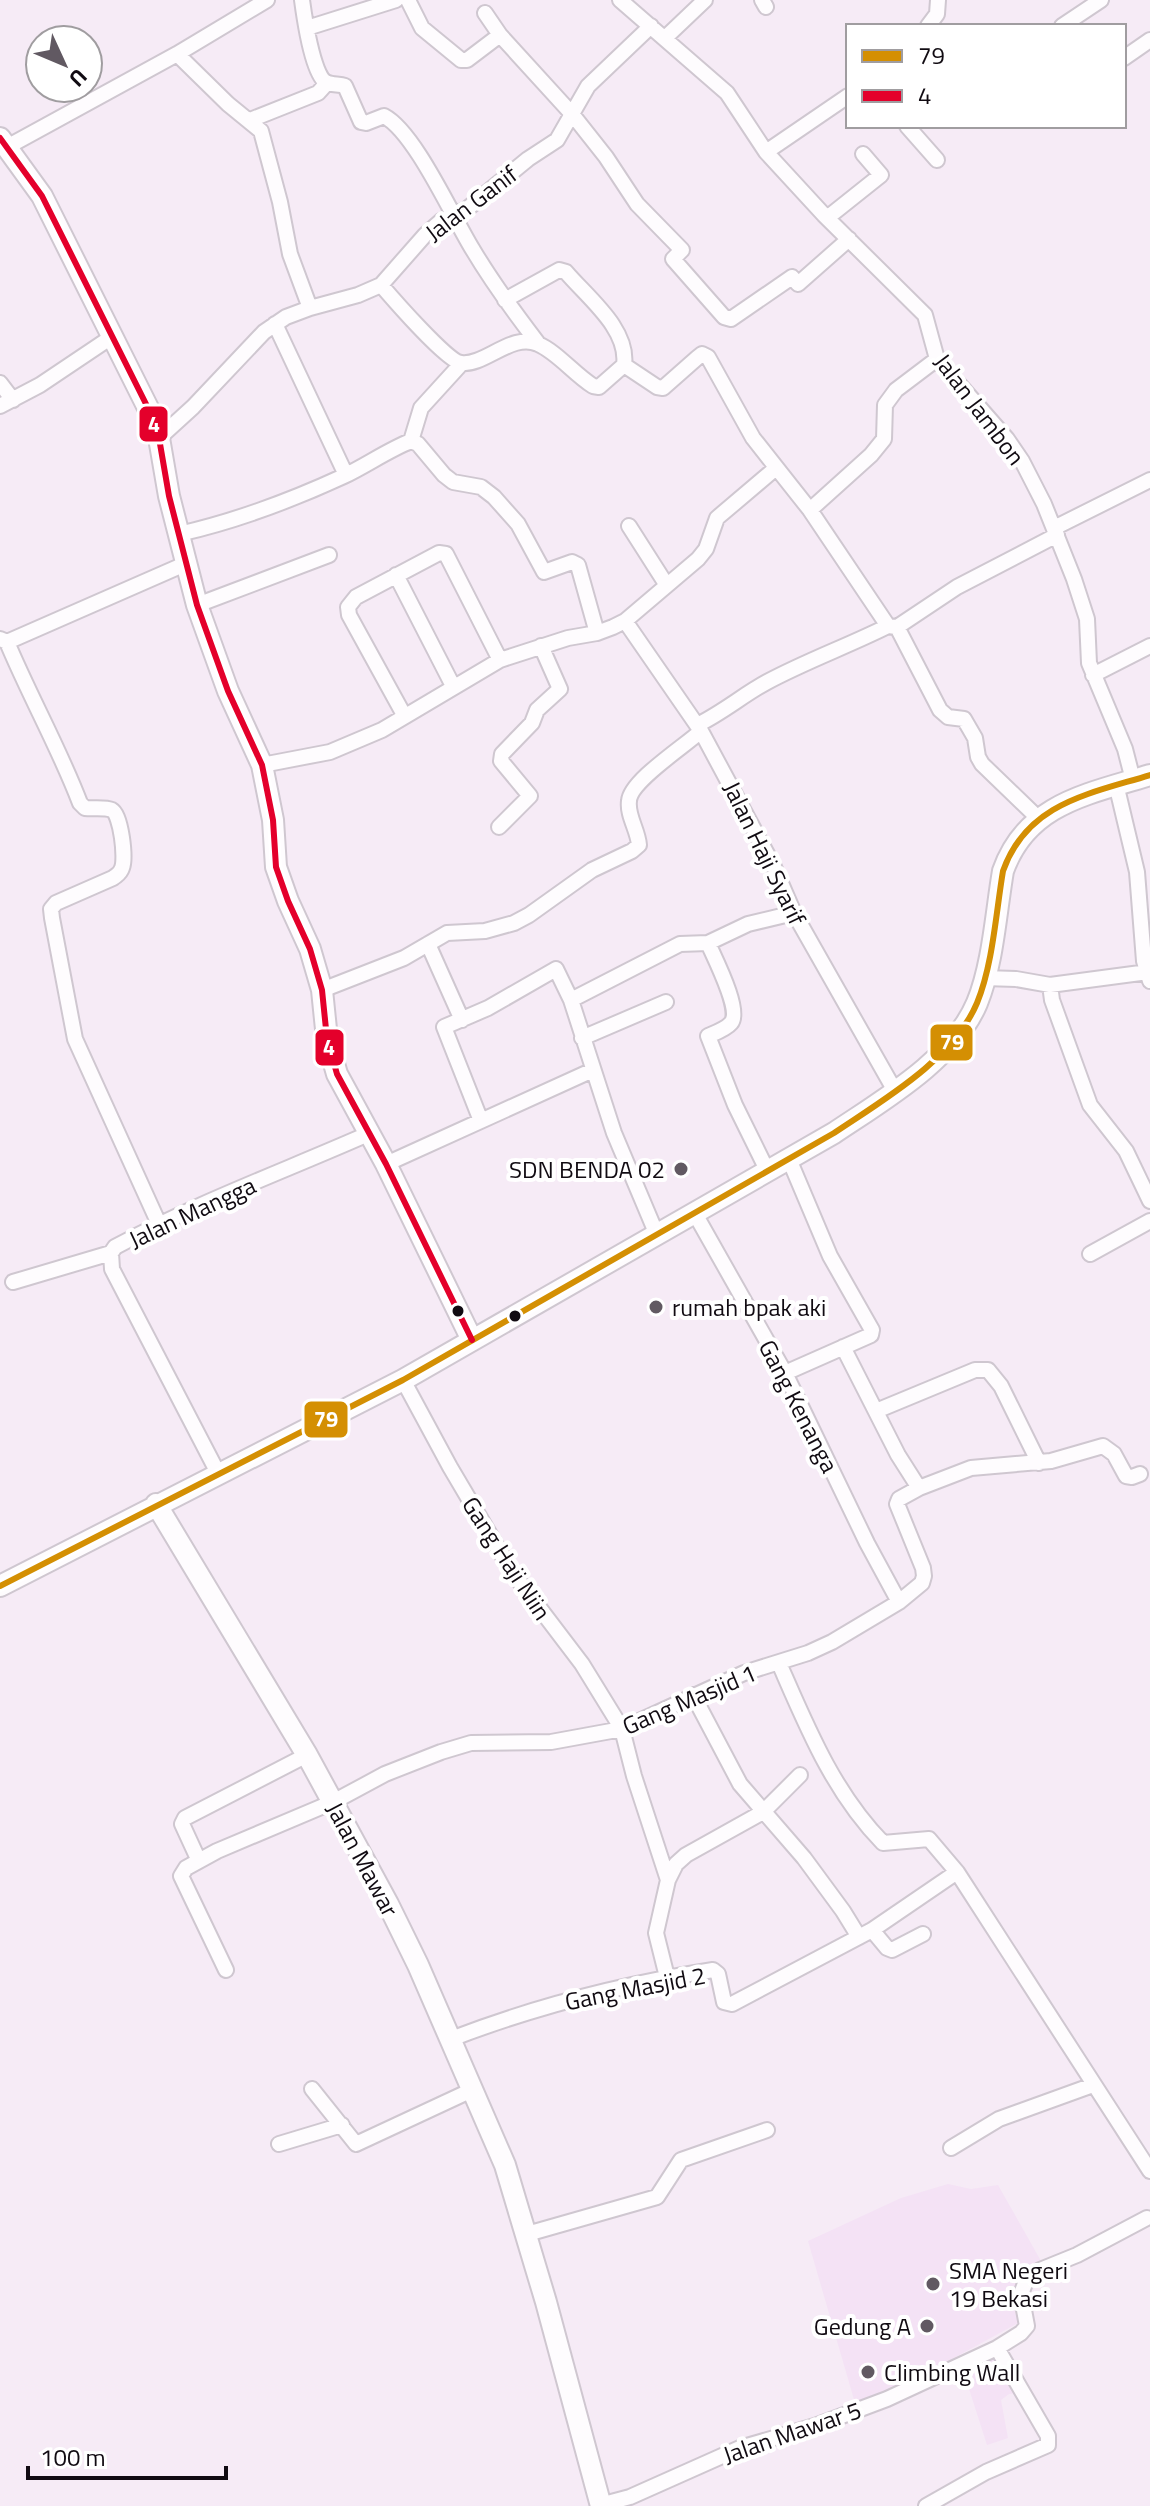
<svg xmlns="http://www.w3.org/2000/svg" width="1150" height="2506" font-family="'Titillium Web',sans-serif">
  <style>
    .built { fill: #f4e2f5 }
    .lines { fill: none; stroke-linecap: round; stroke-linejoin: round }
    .street-casing { stroke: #cfc7d0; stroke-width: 18 }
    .secondary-casing { stroke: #cfc7d0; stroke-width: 24 }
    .street { stroke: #fefcfe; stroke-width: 14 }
    .secondary { stroke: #fefcfe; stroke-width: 20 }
    .bus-1-casing { stroke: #fff; stroke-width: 12 }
    .bus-2-casing { stroke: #fff; stroke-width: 12 }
    .bus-1 { stroke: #d48f03; stroke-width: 6 }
    .bus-2 { stroke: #e4002b; stroke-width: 6 }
    .poi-dot { fill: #615962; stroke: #fff; stroke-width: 3 }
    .bus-dot { fill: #110b12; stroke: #fff; stroke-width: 3 }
    .labels { text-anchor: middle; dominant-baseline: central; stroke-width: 8; stroke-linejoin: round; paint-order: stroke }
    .street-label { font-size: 24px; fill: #110b12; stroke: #fff }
    .poi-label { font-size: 24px; fill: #110b12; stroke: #fff; text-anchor: start }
    .line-badge { stroke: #fff; stroke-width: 3 }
    .badge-label { font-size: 22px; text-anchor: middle; font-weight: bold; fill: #fff }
  </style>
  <rect width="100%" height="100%" fill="#f6ebf6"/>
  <path class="built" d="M948,2184L971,2189L998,2185L1041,2261L1009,2292L1018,2323L919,2377L855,2403L808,2241L901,2198Z
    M992,2351L1021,2393L1009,2394L1001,2400L1008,2438L987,2445L962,2367Z"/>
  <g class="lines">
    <defs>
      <path id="street" d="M302,0C304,15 313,76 326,82C331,85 339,84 345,86L361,122L366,123L384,116C415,132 453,218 473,250C492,282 514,312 537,342
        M408,0L422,28L461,60H467L500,35L572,114L606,157L637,204L682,250L673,259L724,317L731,319L792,277L798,284L849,239
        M620,0L727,93L766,152L824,215L925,315L937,359L1007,439L1022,461L1044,504L1074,579L1087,619L1089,663L1125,749L1133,780
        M762,0L766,7
        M485,13L500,35
        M928,26L937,14L938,0
        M1062,26L1101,0
        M307,28L396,0
        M665,38L705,0
        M177,54L228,104L261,131L280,202L290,254L310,308
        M1124,58L1150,40
        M250,120L318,93L327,83
        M907,126L937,160
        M7,147L177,54L267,0
        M766,152L848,96
        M827,218L881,175L863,154
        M381,285C393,299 447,361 461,363C485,366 512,332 538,344C557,352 574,374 593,386L599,387L624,365L657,387L663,388L697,358L702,354L708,357L753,438L810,510L888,626
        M505,300L559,270L566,272C588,298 629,329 624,365
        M275,324L346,475
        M0,383L13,400
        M0,406L40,385L113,336
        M159,438L193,407L264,332L286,317L310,308L358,295L381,285L425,235L441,221L467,209L528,159L557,140L588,86L651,26
        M411,441L421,408L462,363
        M810,510L871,455L884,439L885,405L896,390L937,359
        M629,526L666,584
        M1054,528L1150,480
        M179,534C236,521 292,500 344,476C367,465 388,450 411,441L418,444L444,475L453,482L481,487L494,497L518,524L544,572L572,562L578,565L597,633
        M396,575L453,686
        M197,605L329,555
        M625,621L701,731L774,867L794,913L895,1091
        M897,627L940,710L948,717L964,719L975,738L978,757L982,764L1038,818
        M0,639L7,642L185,564
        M7,642C30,697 59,748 80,803L85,808C93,809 105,807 112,810C121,815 126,858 122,868C120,874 118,874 113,878L56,903L51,909L52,918L75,1039L159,1224
        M1093,675L1150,646
        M404,715L349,615L348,607L356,597L439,553L446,554L500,660
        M697,725C722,713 743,695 767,682C806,661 848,646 888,626L897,627L957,587L1057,535
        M262,765L330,752L382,730L500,660L568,638L597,633L613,627L625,621L698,559L706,549L717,518L776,468
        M1116,784L1137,872L1144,961L1150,981
        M499,827L530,796L501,761L502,754L532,723L537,710L560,689L541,646
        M708,943C714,957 742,1011 731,1023C726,1029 715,1033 708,1036L735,1105L767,1170
        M428,944L462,1020
        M984,978L1016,979L1050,985L1148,972
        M1050,985L1052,1000L1090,1105L1126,1151L1150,1201
        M322,990L404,958L447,933L485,931L514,923L529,915L592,870L632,851L639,845C638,830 627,816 629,801C630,781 685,746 701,731
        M571,1000L680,944L708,943L748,924L794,913
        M582,1038L666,1002
        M481,1121L444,1027L488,1008L556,969L571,1000L614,1133L657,1235
        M386,1164L593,1070
        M694,1212L785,1373L867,1543L899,1602
        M1090,1254L1150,1221
        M13,1282L111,1253
        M843,1347L898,1455L919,1488
        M785,1373L871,1335L872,1330L830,1256L789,1159
        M403,1380L450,1467L512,1572L582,1664L622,1729L634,1776L668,1880L656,1933L667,1977
        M876,1411L975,1370H988L1001,1386L1039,1463
        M218,1473L112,1269L111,1253L115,1247C197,1203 284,1171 368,1134
        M779,1663C807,1727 833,1792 883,1843L929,1839L957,1872L1150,2171
        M693,1695L740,1784L804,1858L843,1911L859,1937
        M199,1861L182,1824L185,1818L307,1755
        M668,1880L676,1864L686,1855L763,1812L800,1775
        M872,1930L887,1948L892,1950L923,1934
        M226,1970L181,1876L186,1868L217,1851L333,1802L385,1774L441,1752L471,1743L551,1742L622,1729L744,1673L808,1653L832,1642L899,1602L922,1583L924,1576L923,1568L897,1504L899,1499L919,1488L971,1468L1051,1461L1103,1446L1114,1454L1126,1476L1132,1477L1140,1474
        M451,2039C534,2007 619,1985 707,1971L713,1970L718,1974L724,2002L732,2004L872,1930L957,1872
        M312,2089L356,2144L472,2090
        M279,2144L342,2125
        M951,2148L999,2119L1093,2085
        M527,2234L657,2197L681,2160L767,2130
        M600,2505L630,2497L740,2448L815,2426L887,2399L997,2348L1021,2333L1027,2326L1021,2294L1026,2281L1040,2270L1077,2255L1147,2218
        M926,2506L986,2472L1048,2445V2436L997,2348"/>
      <path id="secondary" d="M0,138L42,196L148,408L159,438L169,496L197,605L228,691L262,765L273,820L276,867L288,901L310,949L322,990L327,1039L337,1074L386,1164L472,1340
        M156,1504L307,1755L388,1904L418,1965L505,2165L546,2302L601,2506
        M0,1586L403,1380L834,1133C883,1100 953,1060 977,1003C993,964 996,912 1003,871C1027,803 1089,794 1150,775"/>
    </defs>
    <use href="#street" class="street-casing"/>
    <use href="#secondary" class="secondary-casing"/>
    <use href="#street" class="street"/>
    <use href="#secondary" class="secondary"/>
    <defs>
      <path id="bus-1" d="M0,1586L403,1380L834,1133C883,1100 953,1060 977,1003C993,964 996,912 1003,871C1027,803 1089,794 1150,775"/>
      <path id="bus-2" d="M0,138L42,196L148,408L159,438L169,496L197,605L228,691L262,765L273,820L276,867L288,901L310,949L322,990L327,1039L337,1074L386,1164L472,1340"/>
    </defs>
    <use href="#bus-1" class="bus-1-casing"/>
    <use href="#bus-2" class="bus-2-casing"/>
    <use href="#bus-1" class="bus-1"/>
    <use href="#bus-2" class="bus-2"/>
  </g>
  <g class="poi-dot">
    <circle cx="681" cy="1169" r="8"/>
    <circle cx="656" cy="1307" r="8"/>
    <circle cx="933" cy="2284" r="8"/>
    <circle cx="927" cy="2326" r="8"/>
    <circle cx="868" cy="2372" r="8"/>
  </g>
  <g class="bus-dot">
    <circle cx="458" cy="1311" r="7"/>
    <circle cx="515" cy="1316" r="7"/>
  </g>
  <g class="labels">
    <g class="street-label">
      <text transform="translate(471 203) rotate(-37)">Jalan Ganif</text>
      <text transform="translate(980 409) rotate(53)">Jalan Jambon</text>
      <text transform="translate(765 853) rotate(64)">Jalan Haji Syarif</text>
      <text transform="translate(192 1212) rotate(-25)">Jalan Mangga</text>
      <text transform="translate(799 1406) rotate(63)">Gang Kenanga</text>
      <text transform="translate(507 1558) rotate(57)">Gang Haji Niin</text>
      <text transform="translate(689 1699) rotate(-23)">Gang Masjid 1</text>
      <text transform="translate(363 1859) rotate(62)">Jalan Mawar</text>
      <text transform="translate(635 1988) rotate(-11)">Gang Masjid 2</text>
      <text transform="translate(792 2432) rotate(-19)">Jalan Mawar 5</text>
    </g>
    <g class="poi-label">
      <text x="665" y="1169" text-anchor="end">SDN BENDA 02</text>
      <text x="672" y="1307">rumah bpak aki</text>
      <text x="949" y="2270">SMA Negeri<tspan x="949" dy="28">19 Bekasi</tspan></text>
      <text x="911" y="2326" text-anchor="end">Gedung A</text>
      <text x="884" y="2372">Climbing Wall</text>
    </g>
  </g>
  <g class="line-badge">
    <rect x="138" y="405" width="31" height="38" rx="8" fill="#e4002b"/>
    <rect x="929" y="1023" width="45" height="39" rx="8" fill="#d48f03"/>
    <rect x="314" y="1028" width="31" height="39" rx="8" fill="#e4002b"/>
    <rect x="303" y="1400" width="46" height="39" rx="8" fill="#d48f03"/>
  </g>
  <g class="badge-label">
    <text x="154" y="432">4</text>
    <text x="952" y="1050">79</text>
    <text x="329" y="1055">4</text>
    <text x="326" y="1427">79</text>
  </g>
  <rect x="846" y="24" width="280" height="104" fill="#ffffff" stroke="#a09da0" stroke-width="2"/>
  <rect x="862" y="50" width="40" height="12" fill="#d48f03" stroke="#a09da0" stroke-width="2"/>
  <text x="918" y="64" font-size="24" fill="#110b12">79</text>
  <rect x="862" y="90" width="40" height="12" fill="#e4002b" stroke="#a09da0" stroke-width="2"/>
  <text x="918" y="104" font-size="24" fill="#110b12">4</text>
  <g transform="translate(64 64) rotate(134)"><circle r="38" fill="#ffffff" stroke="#a09da0" stroke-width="2"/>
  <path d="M0-6L14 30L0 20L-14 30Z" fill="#615962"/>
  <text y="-12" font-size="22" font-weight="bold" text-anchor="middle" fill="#110b12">U</text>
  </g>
  <path d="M28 2466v12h198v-12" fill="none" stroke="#110b12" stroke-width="4"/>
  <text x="40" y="2466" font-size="24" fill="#110b12" stroke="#ffffff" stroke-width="6" paint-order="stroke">100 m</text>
</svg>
